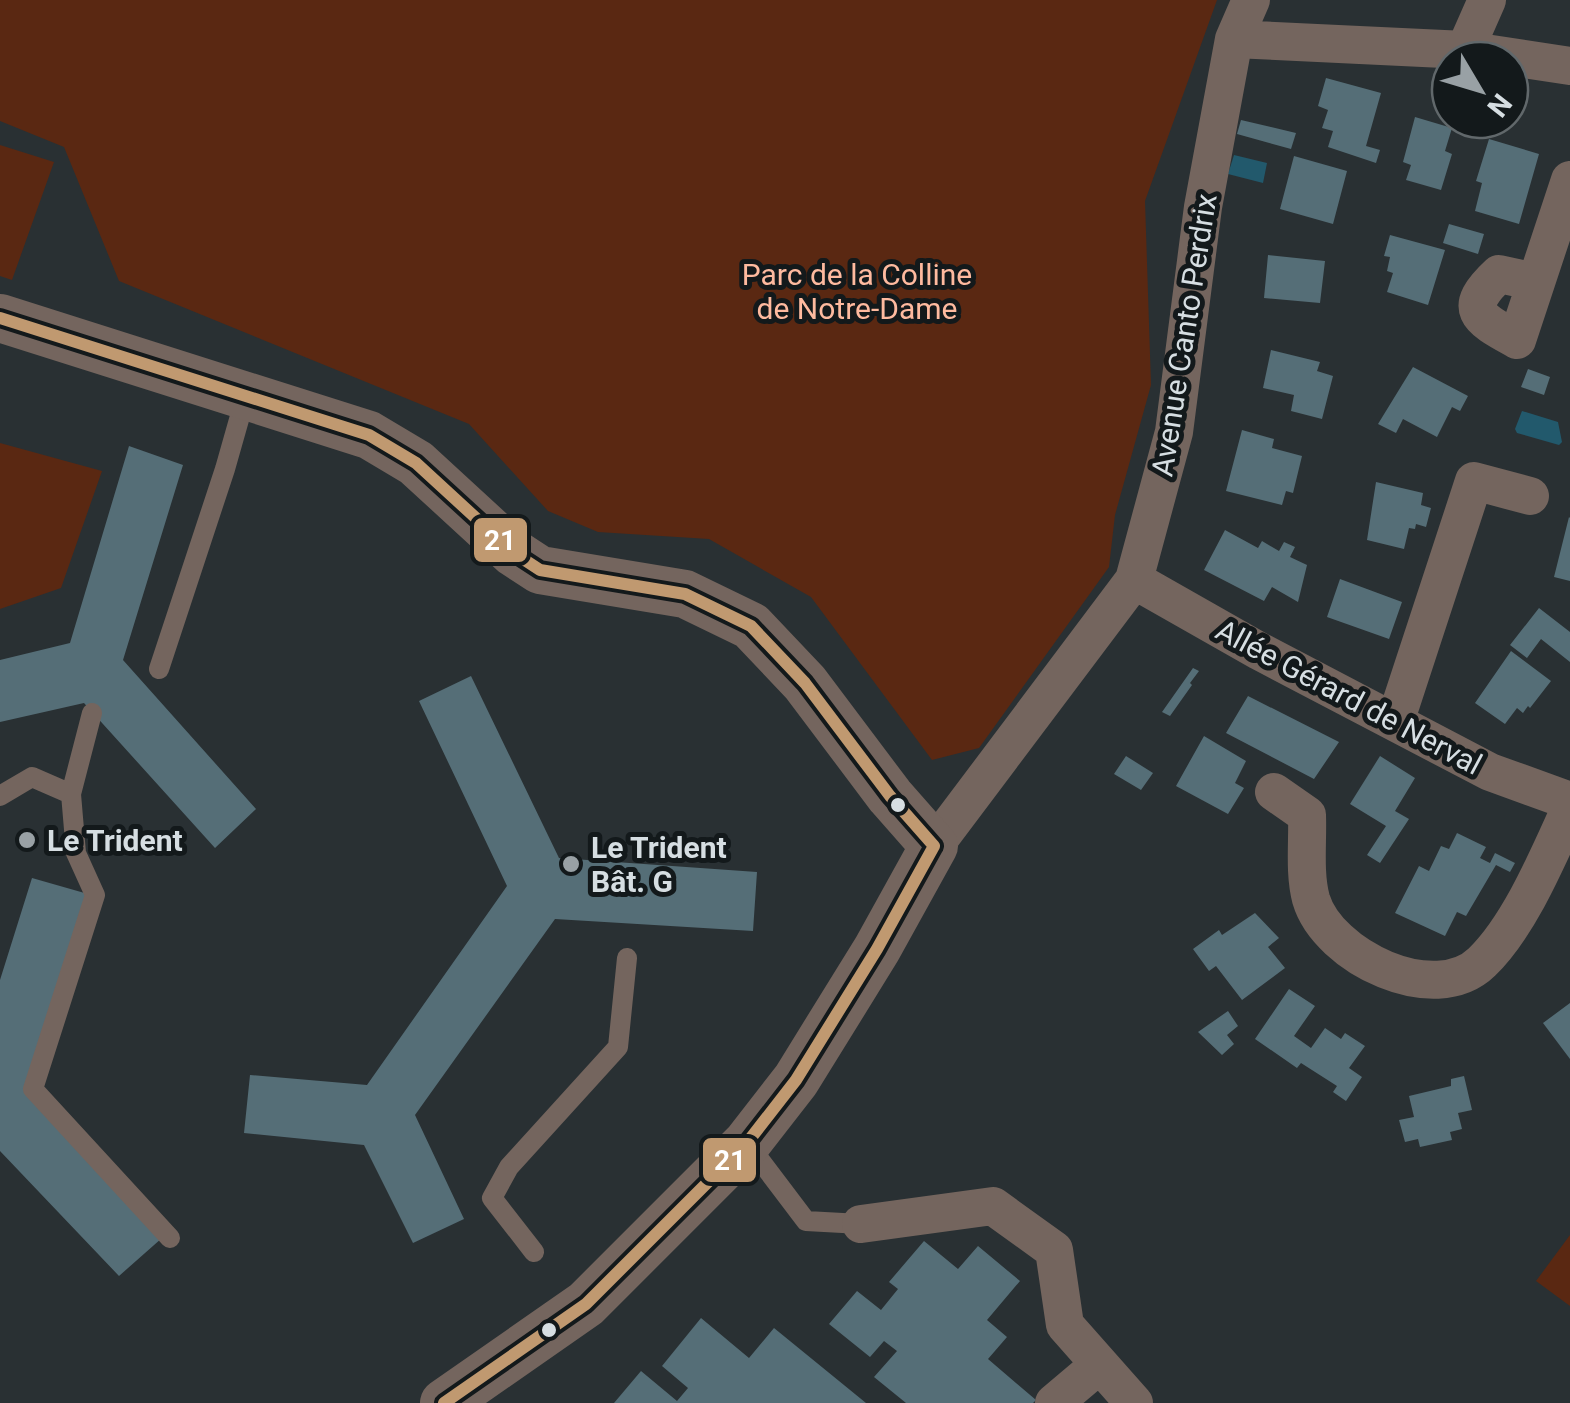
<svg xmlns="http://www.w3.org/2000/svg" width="1570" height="1403" font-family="Roboto,sans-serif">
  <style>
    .green { fill: #5a2812 }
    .water { fill: #22596c }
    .building { fill: #556e77 }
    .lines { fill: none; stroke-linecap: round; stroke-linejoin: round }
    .service { stroke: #74655e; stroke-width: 20 }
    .minor { stroke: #74655e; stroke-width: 38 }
    .tertiary { stroke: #74655e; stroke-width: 48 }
    .bus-1-casing { stroke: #13191b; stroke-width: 20 }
    .bus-1 { stroke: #c09970; stroke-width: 12 }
    .bus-dot { fill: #d6dee2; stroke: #13191b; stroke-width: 4 }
    .poi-dot { fill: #99a1a5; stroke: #13191b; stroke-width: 4 }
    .labels { text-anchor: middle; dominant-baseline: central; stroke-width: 10; stroke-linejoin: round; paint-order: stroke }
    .park-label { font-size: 30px; fill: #feba9f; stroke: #13191b }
    .street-label { font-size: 30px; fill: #d6dee2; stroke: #13191b }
    .poi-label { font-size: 30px; font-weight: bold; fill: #d6dee2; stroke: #13191b; text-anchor: start }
    .line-badge { stroke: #13191b; stroke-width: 4 }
    .badge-label { font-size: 28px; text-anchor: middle; font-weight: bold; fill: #fff }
  </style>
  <rect width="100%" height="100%" fill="#293033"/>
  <path class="green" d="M0,0H1217L1145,201L1151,385L1115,515L1109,567L979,748L932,760L811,597L709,539L598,532L548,511L469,424L119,281L64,147L0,121Z
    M0,145L54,162L12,280L0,276Z
    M0,443L102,471L61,588L0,609Z
    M1570,1235V1306L1536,1281Z"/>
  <path class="water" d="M1234,155L1267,163L1263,183L1228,174Z
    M1522,411L1558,422L1562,442L1559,445L1517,433L1515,429Z"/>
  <path class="building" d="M1326,78L1381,93L1366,146L1380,150L1376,163L1328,147L1333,131L1322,128L1328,110L1318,106Z
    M1415,117L1452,128L1445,151L1452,154L1441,190L1406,180L1411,165L1403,162Z
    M1241,120L1296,133L1291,149L1237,134Z
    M1489,139L1539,154L1519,224L1475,211L1482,183L1476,181Z
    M1294,156L1347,171L1333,224L1280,209Z
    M1449,224L1484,234L1478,254L1443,243Z
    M1390,235L1445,250L1428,305L1387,292L1393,273L1387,271L1390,257L1384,256Z
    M1268,255L1325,261L1320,303L1264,298Z
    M1271,350L1320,362L1317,371L1333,376L1322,419L1291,411L1294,395L1263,388Z
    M1413,367L1468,396L1460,411L1452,407L1437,437L1403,419L1396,433L1378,424Z
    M1528,369L1550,377L1544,395L1521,387Z
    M1242,430L1274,439L1272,448L1302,456L1293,493L1286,491L1282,505L1226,491Z
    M129,446L183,465L123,660L256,809L215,848L84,703L0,722V660L70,643Z
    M1376,482L1423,493L1421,505L1431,508L1426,527L1416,524L1415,529L1409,528L1404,549L1367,540Z
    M1569,517L1570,518V581L1554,577Z
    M1225,530L1258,548L1262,541L1279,551L1284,542L1295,547L1290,557L1307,565L1298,602L1272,587L1264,601L1204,570Z
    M1340,579L1402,602L1389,639L1327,617Z
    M1539,608L1570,632V662L1541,639L1527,658L1510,645Z
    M1511,651L1551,681L1530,708L1528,706L1523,713L1517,708L1505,724L1475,703Z
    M1193,668L1199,671L1190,683L1192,685L1170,716L1162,712Z
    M471,676L559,858L757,872L753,931L555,919L415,1115L464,1219L413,1243L364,1145L244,1133L250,1075L367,1085L507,886L419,701Z
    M1248,696L1339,742L1314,779L1226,733Z
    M1204,736L1246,761L1235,783L1244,788L1228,814L1176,786Z
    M1126,756L1153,773L1141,790L1114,774Z
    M1380,756L1415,778L1395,811L1409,819L1380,863L1367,855L1386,826L1350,804Z
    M1457,833L1486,847L1480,858L1490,863L1495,853L1515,863L1510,872L1496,865L1466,916L1457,912L1445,936L1395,913L1419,866L1429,871L1441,846L1449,849Z
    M32,878L88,894L25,1090L162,1238L119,1276L0,1151V980Z
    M1255,913L1279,938L1268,947L1285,968L1242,1000L1216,966L1209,971L1193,949L1219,930L1222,935Z
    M1289,989L1315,1006L1294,1036L1311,1048L1325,1028L1341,1039L1345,1033L1365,1046L1349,1068L1362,1077L1346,1101L1333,1092L1337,1086L1301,1063L1297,1068L1255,1039Z
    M1570,1003V1059L1543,1023Z
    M1228,1011L1238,1026L1227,1035L1234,1044L1222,1055L1198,1032Z
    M1464,1076L1472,1110L1458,1113L1462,1129L1450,1132L1452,1140L1420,1147L1418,1139L1405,1142L1399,1120L1414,1117L1409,1096L1451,1086V1079Z
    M924,1241L958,1269L978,1246L1020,1281L987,1320L1007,1337L988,1359L1036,1400L1033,1403H906L874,1377L897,1351L884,1341L870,1357L829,1324L857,1291L881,1310L898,1289L889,1282Z
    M701,1318L749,1358L774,1328L866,1403H614L641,1371L677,1401L688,1388L662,1366Z"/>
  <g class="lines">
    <path class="service" d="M159,669L225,469L246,395
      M92,713L71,794L76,853L95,895L33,1089L170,1238
      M0,796L32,777L71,794
      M747,1143L806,1221L861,1224
      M534,1252L492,1198L509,1167L618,1047L627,958"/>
    <path class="minor" d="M1234,39L1465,50L1570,66
      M1465,50L1487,0
      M1536,282L1499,274C1460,310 1479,319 1517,340L1570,180
      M1134,580L1259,651L1490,772L1570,801
      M1395,722L1474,481L1530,496
      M1274,792L1307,815C1308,842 1304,873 1311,899C1328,957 1435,1008 1482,962C1520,925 1548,857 1570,809
      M934,846L1134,580L1174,432L1203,207L1234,39L1251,0
      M861,1224L993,1206L1054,1250L1065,1325L1134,1403
      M1054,1403L1099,1365"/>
    <path class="tertiary" d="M0,318L369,435L416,463L514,553L540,570L685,594L751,626L805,683L890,796L934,846L877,949L796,1080L747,1143L586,1304L444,1403"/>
    <defs>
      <path id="bus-1" d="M0,318L369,435L416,463L514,553L540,570L685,594L751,626L805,683L890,796L934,846
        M444,1403L586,1304L747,1143L796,1080L877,949L934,846"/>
    </defs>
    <use href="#bus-1" class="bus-1-casing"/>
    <use href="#bus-1" class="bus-1"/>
  </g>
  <g class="bus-dot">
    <circle cx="898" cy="805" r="9"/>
    <circle cx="549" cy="1330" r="9"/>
  </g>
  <g class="poi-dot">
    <circle cx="27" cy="840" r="10"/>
    <circle cx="571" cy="864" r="10"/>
  </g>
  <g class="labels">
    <g class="park-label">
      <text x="857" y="274">Parc de la Colline<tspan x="857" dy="34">de Notre-Dame</tspan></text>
    </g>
    <g class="street-label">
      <text transform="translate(1184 335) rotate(-81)">Avenue Canto Perdrix</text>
      <text transform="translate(1349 697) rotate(28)">Allée Gérard de Nerval</text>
    </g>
    <g class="poi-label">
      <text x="47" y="840">Le Trident</text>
      <text x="591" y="847">Le Trident<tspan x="591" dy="34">Bât. G</tspan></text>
    </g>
  </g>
  <g class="line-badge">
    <rect x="472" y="516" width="57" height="48" rx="10" fill="#c09970"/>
    <rect x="701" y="1136" width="57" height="48" rx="10" fill="#c09970"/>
  </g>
  <g class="badge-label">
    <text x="500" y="550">21</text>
    <text x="730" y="1170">21</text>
  </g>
  <g transform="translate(1480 90) rotate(128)"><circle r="48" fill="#13191b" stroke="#61686b" stroke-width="2.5"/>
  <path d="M0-8L18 38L0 25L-18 38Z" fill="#99a1a5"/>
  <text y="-15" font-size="28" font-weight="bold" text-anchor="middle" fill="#d6dee2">N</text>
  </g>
</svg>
